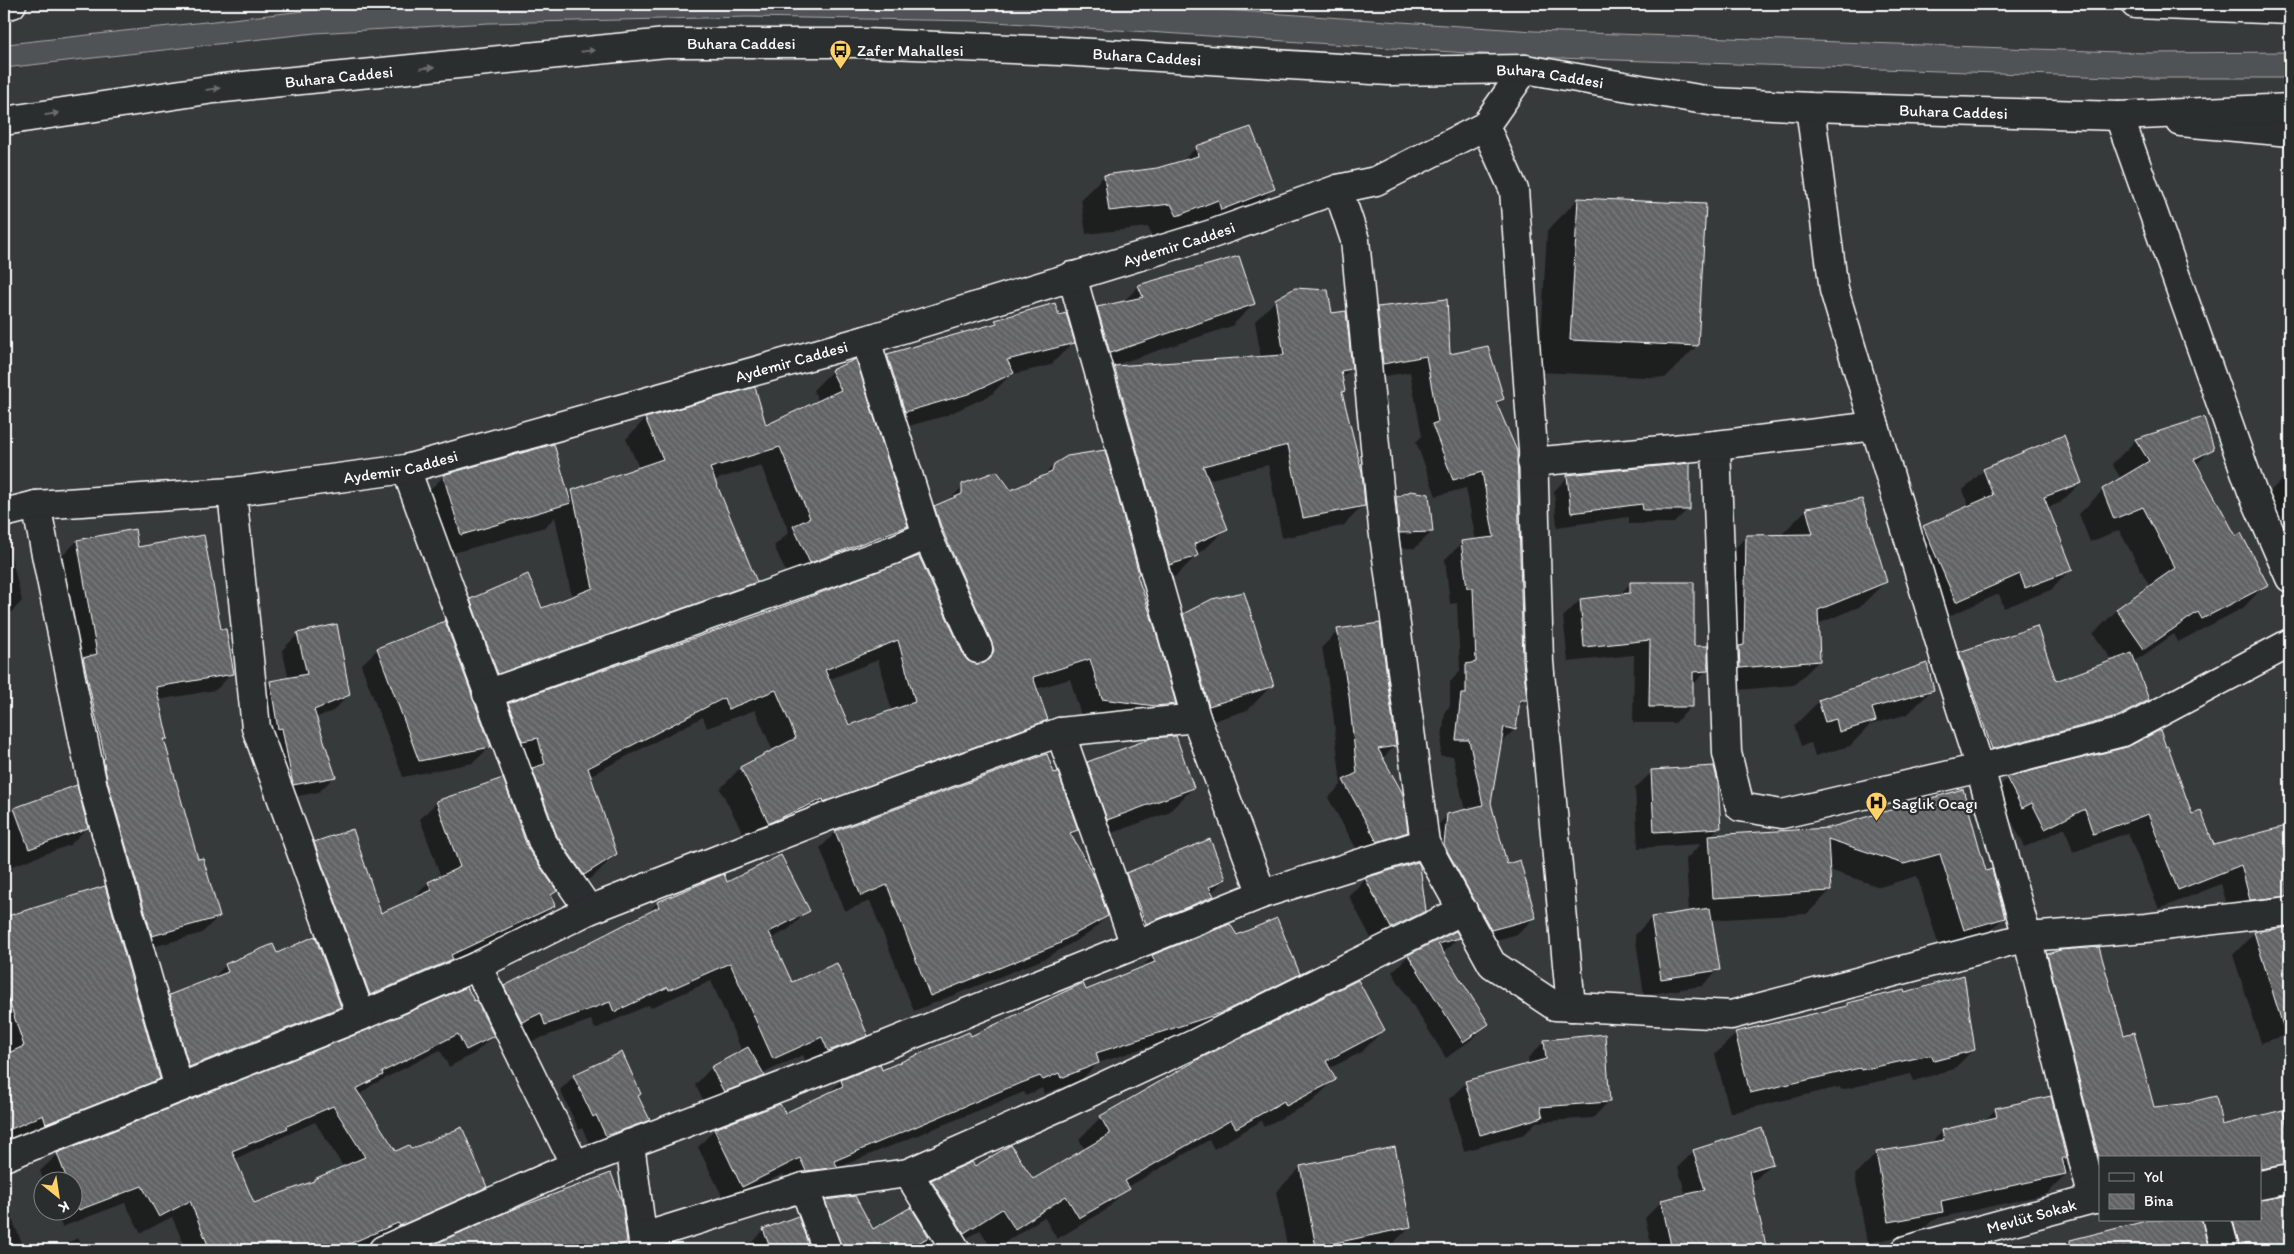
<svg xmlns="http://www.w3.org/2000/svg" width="2294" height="1254" font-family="Itim,sans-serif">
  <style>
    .grass { fill: #505354; stroke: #a8a9aa }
    .shadow { fill: #0007; fill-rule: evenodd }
    .building { fill: url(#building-back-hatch); stroke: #fff; fill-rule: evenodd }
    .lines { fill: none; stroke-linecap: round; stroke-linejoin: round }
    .street-casing { stroke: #fff; stroke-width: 31 }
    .secondary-casing { stroke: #fff; stroke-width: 31 }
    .highway-casing { stroke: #fff; stroke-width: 31 }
    .street { stroke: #2a2d2e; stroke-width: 28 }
    .secondary { stroke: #2a2d2e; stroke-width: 28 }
    .highway { stroke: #2a2d2e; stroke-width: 28 }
    .oneway { fill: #6a6c6d }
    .labels { text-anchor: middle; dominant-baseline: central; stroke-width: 4.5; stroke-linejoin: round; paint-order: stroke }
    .street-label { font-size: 16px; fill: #fff; stroke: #2a2d2e }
    .poi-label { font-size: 16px; fill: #fff; stroke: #2a2d2e; text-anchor: start }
  </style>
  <defs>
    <pattern id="building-back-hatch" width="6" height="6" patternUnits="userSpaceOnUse" patternTransform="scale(1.25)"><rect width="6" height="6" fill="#636465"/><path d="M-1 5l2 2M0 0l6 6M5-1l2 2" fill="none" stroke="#7a7b7c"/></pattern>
  </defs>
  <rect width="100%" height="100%" fill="#373a3b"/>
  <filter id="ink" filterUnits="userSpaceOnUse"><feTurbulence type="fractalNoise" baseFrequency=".02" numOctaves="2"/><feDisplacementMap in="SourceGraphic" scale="10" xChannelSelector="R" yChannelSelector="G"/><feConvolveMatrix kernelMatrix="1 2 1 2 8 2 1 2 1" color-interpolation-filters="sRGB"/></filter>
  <g filter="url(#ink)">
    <path class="grass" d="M432,4H1135L1534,31L2146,53L2290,52V78H2143L1529,57L980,21L748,17L489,23L315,33L4,68V45L7,44L313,10Z"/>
    <path class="shadow" d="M1197,147L1273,189L1250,212L1198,233L1195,222L1153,239L1148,227L1086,234L1081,199L1104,176L1157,170L1181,162Z
      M1578,199L1697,346L1665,378L1539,372L1547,231Z
      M1238,258L1254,304L1232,326L1088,374L1076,330L1098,308L1122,303L1138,287Z
      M1276,300L1331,314L1351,369L1341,378L1343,391L1341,393L1364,505L1343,526L1282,538L1268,465L1207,480L1226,529L1205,549L1196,554V556L1176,576L1149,585L1093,388L1114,367L1261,358L1255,321Z
      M1378,309L1449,356L1503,399L1496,406L1526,699L1518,707L1515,729L1500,744L1490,803L1506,866L1534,918L1518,934L1474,946L1431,832L1448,815L1465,811L1453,756H1440L1445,711L1450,706V682L1460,671L1457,603L1450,604L1445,559L1462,543L1476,541L1466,488L1436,496L1416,442L1422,436L1410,372L1367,379L1361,325Z
      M1058,316L1073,342L1051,365L1010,375L991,395L945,416L883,433L865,378L888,355L991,326L996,321Z
      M832,371L906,526L887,545L790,581L774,546L789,532L761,466L714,480L755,581L736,601L478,692L452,619L471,600L541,609L572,598L555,517L545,527L436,558L419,500L444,476L568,496L573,491L639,468L626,439L645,419L755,389L765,426L819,402L813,390Z
      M2203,419L2212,448L2196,465L2235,538L2266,584L2243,608L2178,642L2174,634L2134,662L2147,700L2125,723L1970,770L1938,676L1960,653L2055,682L2113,661L2093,634L2117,610L2150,587L2119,530L2090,542L2079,514L2103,490L2121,479L2112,464L2136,440Z
      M1054,465L1136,576L1175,704L1154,725L1082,719L1070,679L1036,689L1047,719L1026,740L748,843L720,789L740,768L773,751L755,710L707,728L703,717L589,776L616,854L595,875L563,895L488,725L509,704L770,613L918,557L963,656L972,664L921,550L914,527L935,507L947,502L963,486L1011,491L1041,478ZM878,660L892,712L849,727L828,680Z
      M1984,470L2081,483L2060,503L2047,508L2071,569L2051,590L2004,608L1999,594L1935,622L1903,547L1924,527L1969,507L1963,490Z
      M2290,475V586L2260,501L2285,477Z
      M1568,477L1688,509L1674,523L1629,524V517L1557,527L1554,491Z
      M1396,498L1432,532L1415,548L1383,549L1380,515Z
      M1807,509L1886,581L1861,606L1818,624L1819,661L1794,685L1716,692L1722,561L1747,536L1783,535V533Z
      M134,530L137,548L220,631L232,673L216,690L158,700L166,738L163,741L197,861L219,916L202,933L136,952L61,557L77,541Z
      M7,539L22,601L4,620V540Z
      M1630,584L1692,648L1707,670L1692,686L1691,707L1675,723H1633L1634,655L1568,662L1563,617L1580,600L1618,596Z
      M1184,615L1272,685L1248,710L1185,730L1159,639Z
      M1338,631L1395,746L1382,759L1406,832L1390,848L1361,857L1328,798L1341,785L1333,713L1322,647Z
      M298,634L349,695L333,711L315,718L334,777L319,792L278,800L255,698L271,682L289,679L282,650Z
      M378,649L490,747L473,763L403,777L361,665Z
      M1933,689L1908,714L1870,725L1850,746L1815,756L1811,743L1801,746L1794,726L1819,701Z
      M1088,763L1193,788L1168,813L1083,843L1078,829L1071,836L1107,916L1091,932L1044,959L914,1011L870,901L845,911L820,848L836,832L1053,775L1062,788Z
      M1652,772L1719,827L1711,836L1828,830L1962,791L1985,873L2004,917L1981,941L1941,953L1917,876L1880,887L1829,870L1830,891L1807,914L1710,920L1718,970L1702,986L1644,995L1635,935L1651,918L1689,912L1686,859L1701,844L1638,848L1635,788Z
      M2007,779L2191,816L2214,847L2290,826V901L2231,919L2221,884L2159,909L2128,833L2073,852L2065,828L2025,847L2012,822L2002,827L1987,798Z
      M437,802L527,849L555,891L550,897L554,905L537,922L353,1011L298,860L315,843L380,914L412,900L428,883L441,877L420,819Z
      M15,809L87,828L70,845L4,869V821Z
      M1417,863L1425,910L1408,927L1374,944L1349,896L1365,879Z
      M1127,874L1225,879L1211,893L1213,896L1198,910L1131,937L1112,889Z
      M723,876L727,884L808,911L789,929L771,939L792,984L866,1035L847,1054L809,1069L803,1055L762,1074L763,1076L747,1092L707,1107L695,1085L711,1068L742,1051L711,981L650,1008L649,1005L595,1029L591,1020L527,1043L486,1006L505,987L646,915L657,903Z
      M104,887L159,1078L142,1095L29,1140L26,1131L4,1140V918Z
      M2290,928V1034L2261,1043L2233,955L2254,933Z
      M1455,933L1458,938L1443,953L1488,1024L1471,1040L1446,1058L1392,972L1408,956Z
      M1236,936L1299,973L1282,990L1203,1029L1098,1063L1081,1080L1044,1094L1042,1088L1026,1096L1024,1092L790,1187L783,1174L725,1202L698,1147L714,1130L780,1105L785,1115L828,1094L841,1081L881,1071L971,1038L1139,970L1153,956Z
      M276,955L340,1007L323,1023L173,1083L153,1013L169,996L211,980L226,965Z
      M2048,955L2123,1036L2153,1109L2221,1127L2282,1112L2290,1144V1170L2260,1185V1158H2100V1187L2028,976Z
      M467,989L493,1036L475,1053L449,1067L440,1050L372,1085L358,1096L395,1152L410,1151L486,1186L469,1204L367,1250H186L172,1217L141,1233L125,1203L62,1227L56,1212H72V1182H44L40,1171L58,1154L368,1032ZM315,1122L344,1168L314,1180L311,1184L253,1204L235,1159Z
      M1847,1005L1974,1049L1954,1069L1914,1081L1911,1074L1841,1090L1840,1087L1730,1113L1715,1054L1736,1034L1843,1008Z
      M1383,1030L1362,1052L1328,1069L1334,1080L1312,1102L1264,1127L1261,1121L1214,1149L1209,1140L1128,1187L1106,1210L1057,1239L1044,1217L993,1250L980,1230L947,1250H939L910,1203L932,1181L971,1164L974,1168L1032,1180L1085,1150L1079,1139L1101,1117L1199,1060Z
      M1545,1041L1609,1101L1593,1118L1536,1122L1525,1134L1464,1151L1449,1099L1466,1083L1529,1065L1528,1058Z
      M574,1076L637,1097L648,1120L634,1134L592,1150L582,1128L579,1130L560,1090Z
      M2050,1097L2069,1172L2047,1194L1934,1219L1919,1233L1867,1243L1855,1175L1877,1153L1930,1144L1943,1131L1983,1122L1996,1109Z
      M1694,1151L1772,1163L1756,1179L1750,1181L1765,1250H1631L1651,1243L1645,1218L1661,1202L1686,1196L1678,1167Z
      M1301,1167L1410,1227L1386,1250H1288L1276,1192Z
      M2290,1196V1250H2215L2208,1229L2203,1226L2208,1250H2071L2083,1238L2155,1220H2260L2263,1202Z
      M4,1200L25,1250H4Z
      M826,1201L873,1230L910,1209L935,1249L934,1250H822L810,1217Z
      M509,1212L607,1250H424Z
      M797,1218L809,1250H749L748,1246L764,1230Z
      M78,1238L84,1250H52Z"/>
    <path class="building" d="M1251,127L1275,189L1221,210L1218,200L1177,216L1171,204L1109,211L1104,175L1157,168L1198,156L1196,146Z
      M1578,198L1706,204L1698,346L1570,340Z
      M1239,256L1255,304L1110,353L1097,307L1143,297L1138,285Z
      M1295,288L1328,290L1332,313L1346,311L1352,369L1341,371L1345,391L1342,392L1362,472L1365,506L1303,518L1288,445L1203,466L1228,529L1194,544L1198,556L1169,565L1114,366L1284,355L1275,299Z
      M1447,299L1450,354L1488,346L1504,399L1496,402L1517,451L1523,662L1527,700H1520L1516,730L1504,727L1491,803L1507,864L1520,860L1536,918L1491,930L1444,845L1447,814L1483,805L1469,740H1456L1461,694H1466V664L1476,662L1473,588H1467L1461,541L1494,537L1482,472L1453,480L1432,424L1438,422L1426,356L1383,364L1377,307Z
      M1055,303L1059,315L1066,313L1075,343L1007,360L1014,373L968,394L905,412L887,354L997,323L995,320Z
      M856,359L908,526L810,563L793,526L810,518L780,447L710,468L757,582L498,674L470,599L528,574L542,608L593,588L572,490L663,459L645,418L755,387L766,425L841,390L831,370Z
      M2204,417L2214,449L2194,459L2236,536L2241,533L2268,585L2202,619L2198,612L2144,649L2116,609L2175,568L2143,507L2114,519L2102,489L2149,461L2135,439Z
      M2064,435L2082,483L2044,497L2073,570L2025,588L2020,574L1956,602L1923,526L1993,495L1983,469Z
      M554,444L571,503L461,535L443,475Z
      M1105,450L1139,574L1137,575L1155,628L1176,704L1155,706L1102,699L1090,659L1033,677L1048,720L824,802L823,799L769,823L740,767L796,738L776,690L728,709L724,698L588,768L617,854L584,875L557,836L532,768L545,764L538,738L522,741L508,703L769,612L919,556L964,656L968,661L976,664L984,663L991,658L994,650L992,643L942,529L934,506L962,494V484L997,471L1011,490L1052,472L1054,464L1067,456ZM898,640L915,702L849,725L825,670Z
      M1690,463V510H1643L1642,504L1571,513L1567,475Z
      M1411,491L1429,494L1433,532L1399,533L1396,497Z
      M1862,499L1887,582L1818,610L1820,661L1740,668L1739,646L1744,645L1746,535L1813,534L1806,508Z
      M135,529L138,547L204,535L221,629H226L234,674L156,687L168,739H164L183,806L198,859L203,858L220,917L152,936L108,783L103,759L105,758L83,658L97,654L77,540Z
      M1630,582H1694V646H1708V671L1693,672V707H1649L1650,640L1584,647L1580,599L1630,593Z
      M1244,592L1274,686L1209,706L1183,614L1212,599Z
      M445,621L491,747L419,761L377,648Z
      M1380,623L1396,746L1378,749L1403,794L1408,832L1377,842L1343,780L1357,773L1349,696L1337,629Z
      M337,624L350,695L314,710L336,777L293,785L282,728L278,729L270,681L307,674L297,633Z
      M2037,626L2056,681L2132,653L2149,700L2117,717L1992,749L1959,652Z
      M1927,663L1934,690L1872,708L1876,721L1839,732L1836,719L1825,722L1818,700Z
      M2160,730L2166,747L2168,746L2192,814L2201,811L2214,845L2290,825V896L2250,900L2241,865L2178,890L2148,814L2093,834L2085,809L2045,829L2032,803L2022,808L2006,777L2127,747Z
      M1176,736L1194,788L1107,820L1087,762L1152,738Z
      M1047,754L1054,773L1058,772L1078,830L1070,833L1096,880L1108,916L1060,942L1061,943L930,996L887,885L861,896L835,831Z
      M1714,766L1718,783L1721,828L1654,832L1651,770Z
      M503,778L528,849L557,891L551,895L555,906L451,955L453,959L370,995L314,842L353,829L381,913L432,890L428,882L460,867L436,801Z
      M77,785L88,828L29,849L14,808Z
      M1963,789L1986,871L1992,869L2005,918L1964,930L1940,854L1904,864L1828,839L1831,891L1713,898L1709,835L1828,828Z
      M1210,839L1226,879L1209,887L1214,896L1146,924L1126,873Z
      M781,855L810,911L769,932L792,982L837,963L868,1036L828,1051L822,1037L773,1059L730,963L669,990L668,987L614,1012L610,1002L545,1025L541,1013L522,1022L504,986L659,907L657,902L724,874L727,882Z
      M1418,862L1420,866L1426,911L1391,928L1365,878Z
      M105,886L160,1079L46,1124L43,1115L4,1132V1055L24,1046L4,986V917Z
      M1710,908L1720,970L1661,979L1651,917Z
      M1277,918L1300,974L1221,1013L1096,1053L1099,1063L1061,1078L1059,1073L1043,1080L1040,1076L1008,1088L834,1161L838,1167L806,1171L800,1158L742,1187L714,1129L780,1104L785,1113L843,1086L841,1080L880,1064L882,1070L969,1032L971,1036L1083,983L1086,990L1155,962L1152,955L1230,924L1237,935Z
      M2290,927V1028L2284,1029L2254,932Z
      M1456,931L1460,938L1438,944L1489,1024L1463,1042L1408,955Z
      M315,936L341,1007L189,1067L169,995L228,972L225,964L273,944L277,953Z
      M2099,947L2124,1035L2134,1032L2154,1107L2182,1104L2216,1096L2222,1125L2283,1110L2290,1138V1164L2260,1169V1158H2099L2047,954L2061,950Z
      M1964,975L1975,1050L1934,1061L1931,1055L1861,1070L1860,1068L1750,1093L1735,1032L1847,1006V1003L1904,990L1905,993Z
      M1358,980L1385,1030L1326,1061L1336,1080L1286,1106L1284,1101L1236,1128L1231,1120L1125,1181L1130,1189L1079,1218L1066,1196L1015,1229L1002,1209L964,1233L931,1180L972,1162L975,1166L1011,1145L1033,1179L1110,1134L1100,1116L1199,1059Z
      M467,987L474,1001L476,1000L494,1036L466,1050L458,1034L382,1072L383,1075L356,1089L396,1151L409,1145L411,1149L462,1127L487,1187L400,1226L398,1223L335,1250H210L190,1201L159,1217L142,1186L79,1210L72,1193V1182H68L57,1153L367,1030ZM333,1106L365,1157L314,1179V1181L254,1203L232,1151L288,1128L287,1126Z
      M1605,1034L1610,1102L1540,1107L1543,1117L1480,1135L1465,1081L1546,1059L1544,1040Z
      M748,1047L765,1076L724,1092L711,1067Z
      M622,1052L641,1094L638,1096L650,1120L606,1136L596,1115L593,1117L573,1075Z
      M2051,1096L2066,1158H2062L2066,1174L1941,1201L1943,1212L1889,1222L1876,1152L1944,1140L1942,1130L1997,1117L1995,1108Z
      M1762,1128L1773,1164L1749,1171L1767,1250H1672L1661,1200L1705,1190L1693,1150Z
      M1395,1147L1411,1227L1316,1247L1300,1166Z
      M611,1173L622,1201L627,1242L611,1250H441L437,1243L509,1211Z
      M2290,1195V1250H2240L2233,1220H2260V1200Z
      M855,1196L873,1229L911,1207L929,1237L906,1250H842L825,1200Z
      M798,1216L809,1246L797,1250H771L763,1229Z
      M2150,1220H2202L2209,1250H2071L2070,1240Z"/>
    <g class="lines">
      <defs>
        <g id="street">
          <path d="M1810,107L1834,290L1944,656L1980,768L2027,937L2093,1199"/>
          <path d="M2119,116L2252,491L2290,578"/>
          <path d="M1485,126L1514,190L1533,450L1539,662L1571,1007"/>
          <path d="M1338,189L1355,240L1383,528L1425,843L1492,964L1555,1006L1731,1015L2027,937L2146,928L2290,911"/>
          <path d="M1072,276L1196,718"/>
          <path d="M1716,445L1727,753L1740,807L1782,814L1980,768L2123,732L2290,643"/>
          <path d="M1532,462L1716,445L1875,426"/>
          <path d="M406,469L543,843L589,910"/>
          <path d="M927,535L978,649"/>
          <path d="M487,694L893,550L927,535L866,340"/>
          <path d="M1060,732L1135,945"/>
          <path d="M477,966L575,1165L809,1076L1262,894"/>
          <path d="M361,1016L477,966L589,910L832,815L1060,732L1196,718L1262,894L1425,843"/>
          <path d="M179,1088L361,1016L256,728L232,492"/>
          <path d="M630,1144L644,1250"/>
          <path d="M4,1157L179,1088L93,787L36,505"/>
          <path d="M908,1173L956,1250"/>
          <path d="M2260,1185L2290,1179"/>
          <path d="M804,1187L827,1250"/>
          <path d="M2217,1220L2225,1250"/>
          <path d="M643,1237L804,1187L908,1173L1063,1105L1192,1045L1463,910"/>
          <path d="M383,1250L575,1165"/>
          <path id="s1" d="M1906,1250L2093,1199H2100"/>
        </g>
        <g id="secondary">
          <path d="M2181,122L2290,132"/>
          <path id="s2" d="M4,513L36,505L232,492L406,469L866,340L1212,234L1338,189L1376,181L1485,126L1525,69"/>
        </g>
        <g id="highway">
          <path d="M2135,4L2290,10"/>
          <path d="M4,6L12,4"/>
          <path id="s3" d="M4,121L214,89L666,43H865L1060,51L1389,71L1525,69L1716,102L1810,107L2119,116L2290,108"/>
        </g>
      </defs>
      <use href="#street" class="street-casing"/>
      <use href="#secondary" class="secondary-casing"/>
      <use href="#highway" class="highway-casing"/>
      <use href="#street" class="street"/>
      <use href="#secondary" class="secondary"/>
      <use href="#highway" class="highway"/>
    </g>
    <defs><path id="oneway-solid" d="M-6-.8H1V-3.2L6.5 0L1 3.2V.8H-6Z" transform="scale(1.25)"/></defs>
    <g class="oneway">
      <use href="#oneway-solid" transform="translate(588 51) rotate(-6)"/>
      <use href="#oneway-solid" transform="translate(427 68) rotate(-6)"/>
      <use href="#oneway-solid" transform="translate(213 89) rotate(-7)"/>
      <use href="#oneway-solid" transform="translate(52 114) rotate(-9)"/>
    </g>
  </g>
  <defs>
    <symbol id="bus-pin" viewBox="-11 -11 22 30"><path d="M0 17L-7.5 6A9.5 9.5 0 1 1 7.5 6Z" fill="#ffd166" stroke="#2a2d2e"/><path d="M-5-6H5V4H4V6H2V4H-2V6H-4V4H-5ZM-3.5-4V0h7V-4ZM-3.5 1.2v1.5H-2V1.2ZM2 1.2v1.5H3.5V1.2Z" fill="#111"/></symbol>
    <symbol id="hospital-pin" viewBox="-11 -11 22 30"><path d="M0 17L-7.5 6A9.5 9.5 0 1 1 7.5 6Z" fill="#ffd166" stroke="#2a2d2e"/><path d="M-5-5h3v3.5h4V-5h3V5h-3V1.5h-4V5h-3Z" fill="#111"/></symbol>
  </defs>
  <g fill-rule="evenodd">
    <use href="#bus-pin" x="828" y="38" width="25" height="34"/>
    <use href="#hospital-pin" x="1864" y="790" width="25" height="34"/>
  </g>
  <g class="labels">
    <g class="street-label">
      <text stroke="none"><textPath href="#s3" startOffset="742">Buhara Caddesi</textPath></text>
      <text stroke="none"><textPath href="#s3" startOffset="1148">Buhara Caddesi</textPath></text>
      <text stroke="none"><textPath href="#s3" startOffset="338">Buhara Caddesi</textPath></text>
      <text stroke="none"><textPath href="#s3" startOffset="1552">Buhara Caddesi</textPath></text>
      <text stroke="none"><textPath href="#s3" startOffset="1958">Buhara Caddesi</textPath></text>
      <text stroke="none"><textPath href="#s2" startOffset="1210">Aydemir Caddesi</textPath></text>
      <text stroke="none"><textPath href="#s2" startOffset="805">Aydemir Caddesi</textPath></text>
      <text stroke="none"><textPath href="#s2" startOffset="400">Aydemir Caddesi</textPath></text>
      <text stroke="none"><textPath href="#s1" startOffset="130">Mevlüt Sokak</textPath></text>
    </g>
    <g class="poi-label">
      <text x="857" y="50">Zafer Mahallesi</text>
      <text x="1892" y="803">Saglık Ocagı</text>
    </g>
  </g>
  <rect width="2294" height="1254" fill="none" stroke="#2a2d2e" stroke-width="20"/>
  <rect x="10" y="10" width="2274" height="1234" fill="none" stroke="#fff" stroke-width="2" filter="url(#ink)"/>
  <rect x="2099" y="1156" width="162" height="65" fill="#2a2d2e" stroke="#7f8182"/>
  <rect x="2109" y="1173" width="25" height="8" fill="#2a2d2e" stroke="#7f8182"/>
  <text x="2144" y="1182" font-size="15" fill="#ffffff">Yol</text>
  <rect x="2109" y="1194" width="25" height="15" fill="url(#building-back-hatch)" stroke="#7f8182"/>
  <text x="2144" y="1206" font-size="15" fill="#ffffff">Bina</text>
  <g transform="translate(58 1196) rotate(150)"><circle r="24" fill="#2a2d2e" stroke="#7f8182"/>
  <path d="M0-4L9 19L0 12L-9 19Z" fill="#ffd166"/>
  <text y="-8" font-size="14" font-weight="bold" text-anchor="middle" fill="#ffffff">K</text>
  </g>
</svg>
